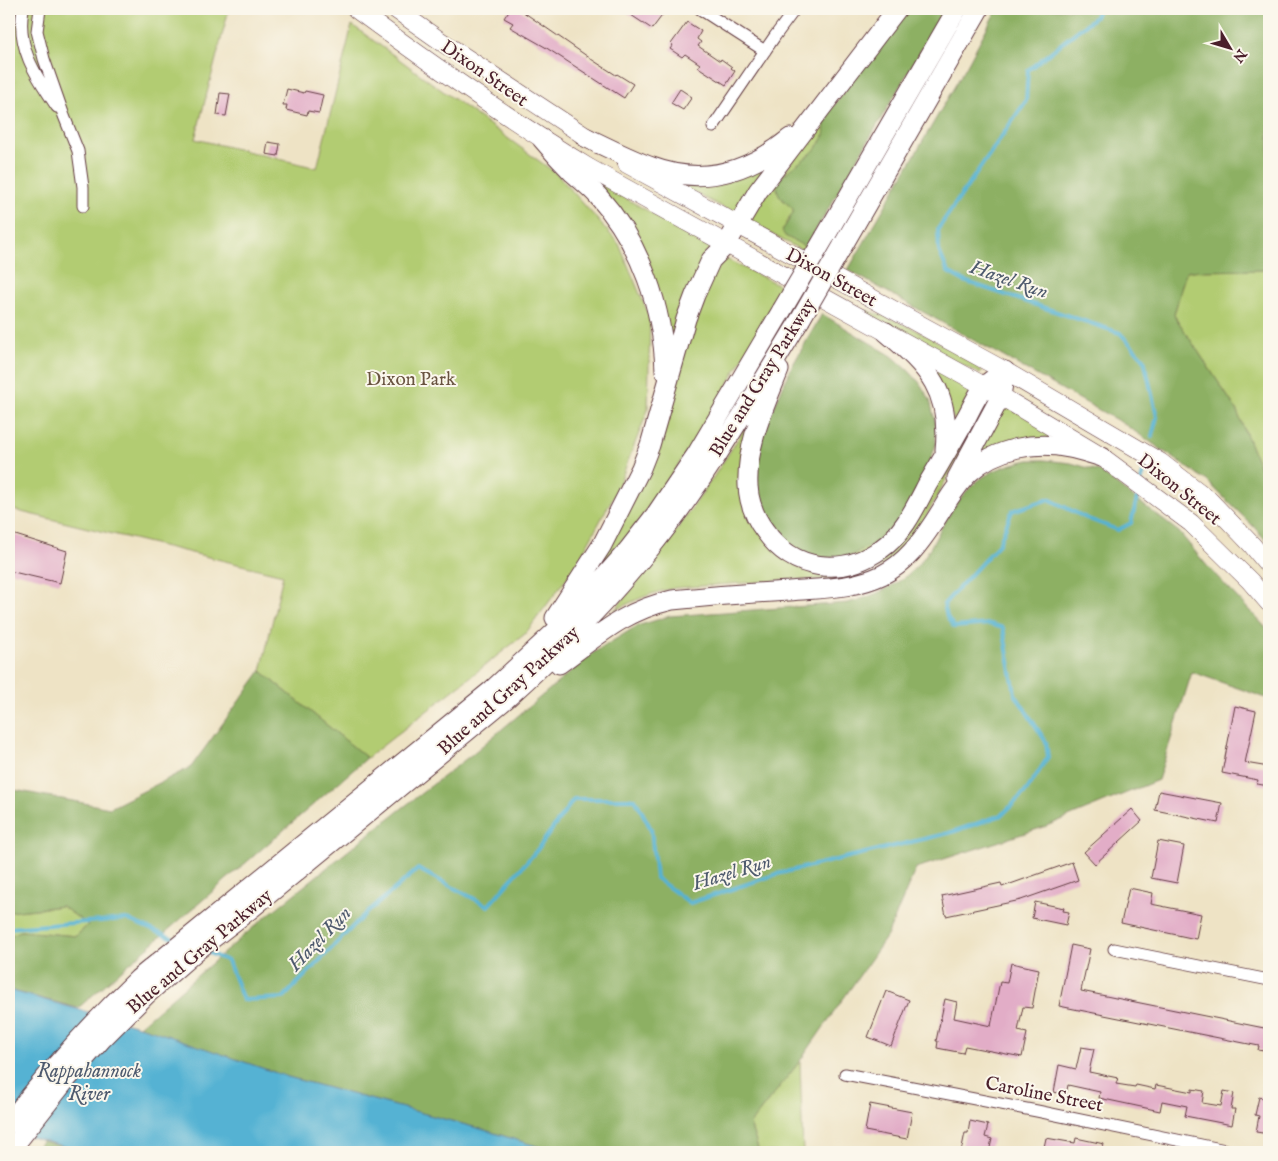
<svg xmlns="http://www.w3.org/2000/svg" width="1278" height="1161" font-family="'IM FELL English',serif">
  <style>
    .green { fill: #b2cc72; stroke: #7e764e }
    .forest { fill: #8db064; stroke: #6c6848 }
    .water { fill: #55b2d3; stroke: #50687f }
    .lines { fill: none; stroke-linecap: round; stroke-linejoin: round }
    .stream { stroke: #55b2d3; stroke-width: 4 }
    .building { fill: #e2adc7 }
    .minor-casing { stroke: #633c42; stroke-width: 13 }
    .primary-casing { stroke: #633c42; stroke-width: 19 }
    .trunk-casing { stroke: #633c42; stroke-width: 21 }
    .minor { stroke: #fff; stroke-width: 11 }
    .primary { stroke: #fff; stroke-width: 18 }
    .trunk { stroke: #fff; stroke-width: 19 }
    .trunk-bridge-casing { stroke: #633c42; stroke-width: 21; stroke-linecap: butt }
    .trunk-bridge { stroke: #fff; stroke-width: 19 }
    .labels { text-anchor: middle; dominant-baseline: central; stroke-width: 4; stroke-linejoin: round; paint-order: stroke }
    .street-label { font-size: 19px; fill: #4a1f2b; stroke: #fbf7ec }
    .park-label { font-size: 19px; fill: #695340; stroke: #fbf7ec }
    .water-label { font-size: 20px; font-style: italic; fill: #4e5a6e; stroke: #fbf7ec }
  </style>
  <rect width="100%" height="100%" fill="#fbf7ec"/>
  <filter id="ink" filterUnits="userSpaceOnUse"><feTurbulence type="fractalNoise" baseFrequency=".02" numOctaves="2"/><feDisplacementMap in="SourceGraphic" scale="10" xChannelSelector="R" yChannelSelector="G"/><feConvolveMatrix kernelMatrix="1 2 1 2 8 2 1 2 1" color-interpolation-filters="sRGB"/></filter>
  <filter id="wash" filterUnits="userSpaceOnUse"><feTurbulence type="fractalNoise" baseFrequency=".0096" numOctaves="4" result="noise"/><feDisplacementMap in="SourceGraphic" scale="20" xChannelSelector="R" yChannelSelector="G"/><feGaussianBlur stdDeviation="1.12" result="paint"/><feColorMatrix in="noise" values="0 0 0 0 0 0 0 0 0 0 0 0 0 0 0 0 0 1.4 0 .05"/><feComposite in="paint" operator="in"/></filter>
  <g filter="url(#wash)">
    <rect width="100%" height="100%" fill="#eee3c5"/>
    <path class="green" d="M9,9H229L195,139L317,168L352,25L557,174L619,244L650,318L648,410L616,492L575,567L525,634L367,758L261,671L283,575L9,509Z
      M823,120C824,123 826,125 826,128C828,147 795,166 782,175L783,200L793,208V213L786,223L785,236L806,247L803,251L747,221Z
      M764,167L765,168L736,214L673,182Z
      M590,178L711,247L671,357L669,331Z
      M724,258L783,287C752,341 723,396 689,448C662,491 632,531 600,570L595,567L691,323L719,259Z
      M1269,270V491L1236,409L1174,315L1186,271Z
      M866,310C907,322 944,344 979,368L982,372L980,374L865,313Z
      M929,365L973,388L955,422Z
      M988,398L987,404L919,529C889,576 852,579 801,580L798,579L675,588C653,592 634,600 614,611C661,553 705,493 744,429L750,432L743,497L948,460Z
      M1005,405L1070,442L974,461Z
      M62,906L88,925L76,936L21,931L9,936V912Z
      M800,1061L803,1152H759L750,1124Z"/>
    <path class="forest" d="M905,9H945L806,247L785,236L782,231L793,213V209C788,204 782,200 779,195C765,168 837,157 823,120Z
      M997,9H1269V270L1186,271L1174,315L1236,409L1269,491V544L1254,527L1206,480L1124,424L848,270L967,65Z
      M822,314L892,356L908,370L919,382L930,400L935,421L936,444L929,465L903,514L881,540L848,557L812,558L782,546L756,502L757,458L764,431L791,368Z
      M1029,460H1044L1071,463L1099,471L1179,532L1208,567L1269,631V699L1192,672L1158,780L1044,827L916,868L887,936L800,1061L750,1124L759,1152H556L481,1129L288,1077L139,1026L263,919L379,826L471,755L593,653L637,626L670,616L848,603C873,596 896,587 915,568C926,557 933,543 940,530C964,488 980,470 1029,460Z
      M261,671L367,758L78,1008L9,990V936L21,931L76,936L88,925L62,906L9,912V789L110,808L191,767Z
      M42,1141L83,1152H34Z"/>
    <path class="water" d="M9,990L149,1029L288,1077L481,1129L556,1152H83L9,1131Z"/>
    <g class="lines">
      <path class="stream" d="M1098,9L1095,17L1028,70L1026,101L938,229L939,251L948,272L964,281L1120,333L1144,359L1157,417L1152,436
        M1141,481L1146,461
        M9,928L126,919L177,940
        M206,952L228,961L243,1000L283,998L363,916L418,869L488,906L537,850L574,799H635L651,829L656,878L690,903L777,874L949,833L1002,815L1027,790L1048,757L1046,742L1015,694L1003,628L990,624L954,627L947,617L944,604L999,544L1012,511L1049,499L1086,518L1118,530L1131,523L1139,490"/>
    </g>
    <g id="blocks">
      <path class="building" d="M510,9H519L594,61L616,75L617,74L633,84L624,98L545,47L510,27L513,23L504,18Z
        M622,9H667L652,29Z
        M687,22L701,31L697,39L701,42L698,46L720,61L721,59L732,67L731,68L735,71L726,85L698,67L700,64L685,54L682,57L670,49L673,45L671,44Z
        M287,89L304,93L305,91L323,95L319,113L308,111L307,115L286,110L287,105H283Z
        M680,89L692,97L683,110L671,103Z
        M220,93L230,94L226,116L217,115Z
        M268,142L280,144L278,156L266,154Z
        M9,533L67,551L60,583L9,571Z
        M1235,706L1256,711L1245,763L1269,767V786L1257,784L1258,780L1222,773Z
        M1159,791L1222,803L1218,823L1155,810Z
        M1132,809L1142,821L1095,864L1084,852Z
        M1158,841L1184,846L1177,883L1151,878Z
        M1072,862L1078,880L1021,900L946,916L942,896L1001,883L1002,887Z
        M1129,888L1153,893L1151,904L1201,914L1196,939L1121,923Z
        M1035,902L1064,908L1063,911L1069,912L1066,925L1032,918Z
        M1071,945L1090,949L1081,991L1269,1029V1052L1258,1050L1259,1046L1059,1006Z
        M1011,963L1039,969L1032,1008L1023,1007L1018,1031L1027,1033L1022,1057L965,1046L963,1053L937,1048L938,1041H936L945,999L957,1002L954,1018L991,1026L1000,982L1007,983Z
        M886,991L909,1000L891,1046L868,1037Z
        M1081,1047L1094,1049L1089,1072L1118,1078L1116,1084L1135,1087L1136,1085L1155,1089L1156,1085L1192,1092V1089L1204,1091L1202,1103L1221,1106L1224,1091L1234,1093L1231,1109H1235L1232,1125L1185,1116L1187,1106L1162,1101L1160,1111L1099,1098L1100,1092L1068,1085L1066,1095L1054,1092L1059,1065L1076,1069Z
        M1259,1097L1269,1100V1134L1256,1132L1259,1116L1255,1115Z
        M870,1104L912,1112L907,1139L865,1131Z
        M970,1121L988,1125L985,1137L992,1139L989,1152H961L965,1133H968Z
        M1046,1138L1075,1143L1076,1138L1104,1144L1102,1152H1043Z"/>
    </g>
  </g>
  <g filter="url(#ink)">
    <use href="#blocks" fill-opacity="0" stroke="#633c42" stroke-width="1"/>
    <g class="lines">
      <defs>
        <path id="minor" d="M23,9C16,48 36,76 57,107
          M40,9L37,31L44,59L64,116L78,151L83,187V206
          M700,9L765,51
          M713,127L775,36L795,9
          M1114,949L1269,980
          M845,1074L1037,1111L1235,1152"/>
        <path id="primary" d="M356,9C432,65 509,119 589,168L984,386L1102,457L1191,523L1250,581L1269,603
          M395,9L442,42L597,144
          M627,164L1005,371L1160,462L1208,499L1252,545L1269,566"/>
        <path id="trunk" d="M585,137C607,147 629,159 652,167C703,186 749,172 790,138
          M542,139C552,151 562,162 573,173C582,181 591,188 598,196C641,244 663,308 665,371
          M825,237L957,9
          M842,247L979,9
          M886,332C929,368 951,392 945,450
          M779,370C764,408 746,445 748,486C749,503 755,518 765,531C793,571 842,577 881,549C903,534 915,508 927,485C941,462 954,439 967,416C972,407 977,395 984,387C989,380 999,376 1005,371
          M957,478L1001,396L1005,371
          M555,618L602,545L641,468L650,445L686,319L695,295L711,260L726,245L758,191L897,9
          M559,664C598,636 623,611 672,600C711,596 750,593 789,591C821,588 853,589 882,575C906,563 920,543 934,522C945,505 955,486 970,472C996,448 1035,441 1069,448C1080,450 1091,454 1102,457
          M9,1123C48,1072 91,1024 138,979L492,690L559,628L628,550L656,514L696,455L782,310
          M9,1152L65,1081L102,1039L147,994L195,952L252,908L505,700C558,652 607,602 652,546C708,476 753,397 800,320"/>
      </defs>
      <use href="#minor" class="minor-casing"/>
      <use href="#primary" class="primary-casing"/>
      <use href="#trunk" class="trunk-casing"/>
      <use href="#minor" class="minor"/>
      <use href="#primary" class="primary"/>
      <use href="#trunk" class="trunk"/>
      <defs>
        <path id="trunk-bridge" d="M782,310L825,237
          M800,320L842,247"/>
      </defs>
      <use href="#trunk-bridge" class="trunk-bridge-casing"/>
      <use href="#trunk-bridge" class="trunk-bridge"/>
    </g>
  </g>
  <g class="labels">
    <g class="street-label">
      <text transform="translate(484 74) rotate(35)">Dixon Street</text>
      <text transform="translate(831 278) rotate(29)">Dixon Street</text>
      <text transform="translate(763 378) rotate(-58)">Blue and Gray Parkway</text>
      <text transform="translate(1179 490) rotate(39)">Dixon Street</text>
      <text transform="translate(509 691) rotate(-42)">Blue and Gray Parkway</text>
      <text transform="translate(200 952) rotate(-40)">Blue and Gray Parkway</text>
      <text transform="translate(1044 1095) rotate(11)">Caroline Street</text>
    </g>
    <g class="park-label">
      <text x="411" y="380">Dixon Park</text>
    </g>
    <g class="water-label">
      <text transform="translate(1009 280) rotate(19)">Hazel Run</text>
      <text transform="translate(732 873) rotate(-17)">Hazel Run</text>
      <text transform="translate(320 939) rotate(-46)">Hazel Run</text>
      <text x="89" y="1071">Rappahannock<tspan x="89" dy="23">River</tspan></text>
    </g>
  </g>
  <rect width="1278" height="1161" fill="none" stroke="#fbf7ec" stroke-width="30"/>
  <g transform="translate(1230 48) rotate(128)" stroke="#fbf7ec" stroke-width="4" paint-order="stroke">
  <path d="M0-4L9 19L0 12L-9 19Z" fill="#4a1f2b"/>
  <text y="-8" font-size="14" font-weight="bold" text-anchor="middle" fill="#4a1f2b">N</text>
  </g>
</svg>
